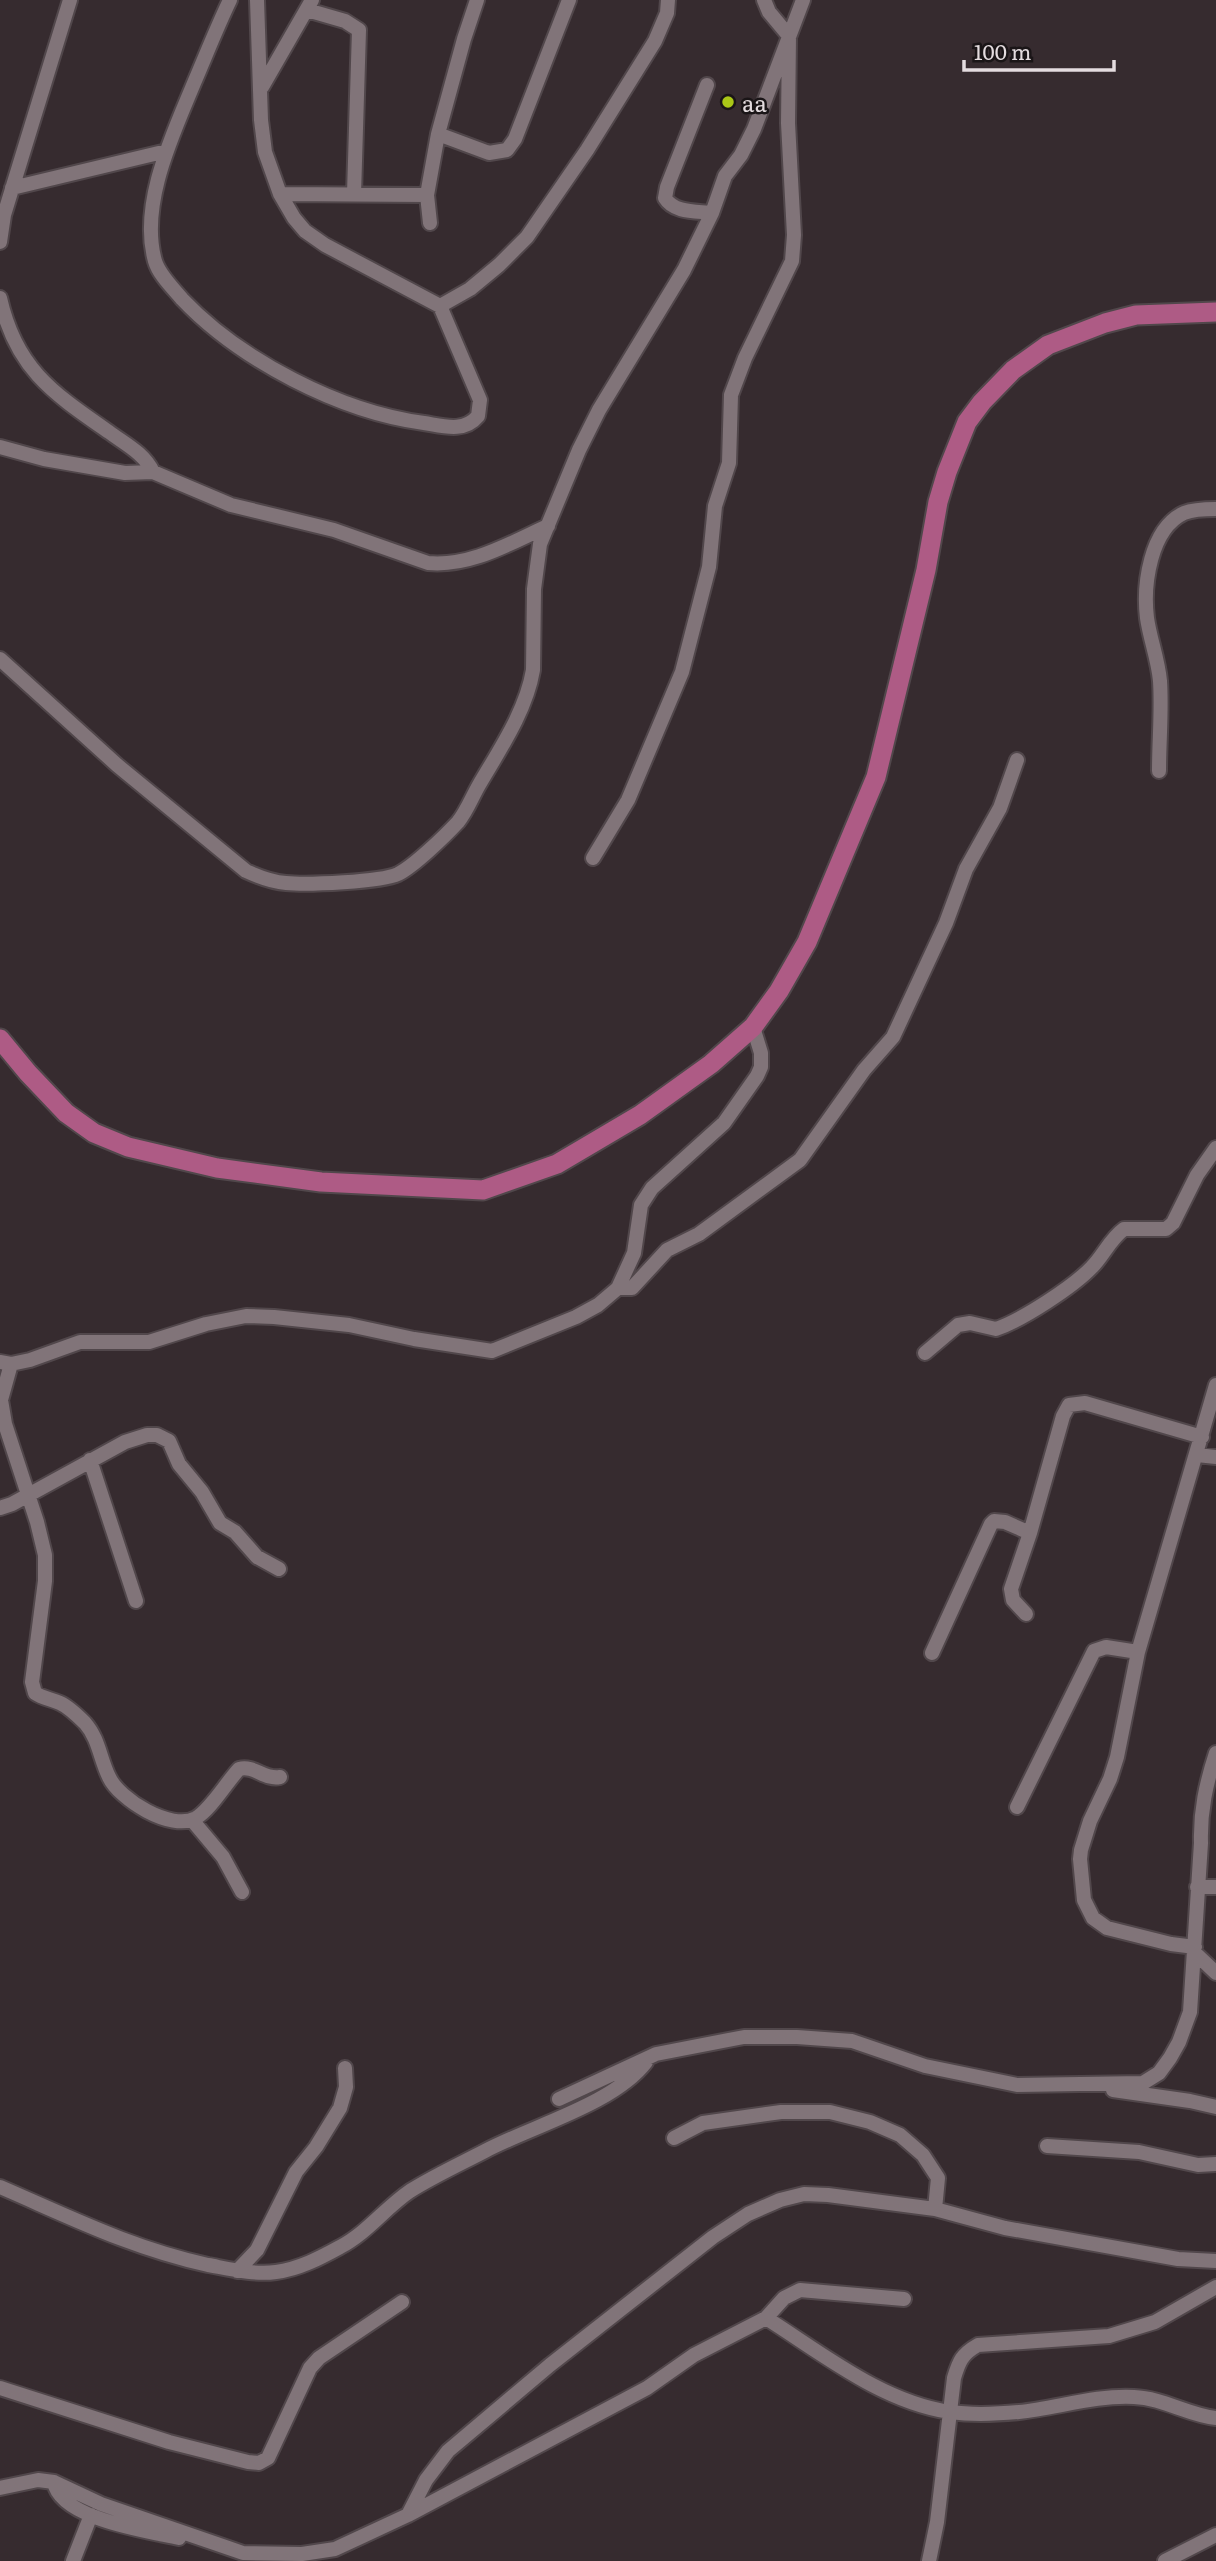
<svg xmlns="http://www.w3.org/2000/svg" width="1216" height="2561" font-family="Literata,serif">
  <style>
    .lines { fill: none; stroke-linecap: round; stroke-linejoin: round }
    .minor-casing { stroke: #51474b; stroke-width: 18 }
    .major-casing { stroke: #51474b; stroke-width: 23 }
    .minor { stroke: #817479; stroke-width: 14 }
    .major { stroke: #ae5b85; stroke-width: 19 }
    .poi-dot { fill: #aac717; stroke: #1a1517; stroke-width: 2.5 }
    .labels { text-anchor: middle; dominant-baseline: central; stroke-width: 5; stroke-linejoin: round; paint-order: stroke }
    .poi-label { font-size: 23px; fill: #e4dcdf; stroke: #1a1517; text-anchor: start }
  </style>
  <rect width="100%" height="100%" fill="#362b2f"/>
  <g class="lines">
    <defs>
      <path id="minor" d="M230,0C217,27 206,55 194,83C173,134 139,204 155,261C159,275 173,288 182,299C240,360 340,412 424,423C443,426 464,433 478,416L480,400L440,306L325,245L305,231L294,218L280,194L265,152L261,120L257,0
        M477,0L464,39L438,134L489,153L507,150L515,139L569,0
        M307,10L345,21L359,30L354,194
        M707,85L667,187L665,198C674,213 696,211 712,213
        M262,87L312,0
        M12,188L167,151
        M280,194L427,195
        M430,223L427,195L438,134
        M0,242L4,215L70,0
        M0,298C16,369 53,393 109,432C125,444 144,453 153,472
        M440,306L470,289L499,265L527,237L587,150L655,41L667,13L668,0
        M0,447L44,459L125,473L153,472L231,505L334,530L428,563C471,567 510,543 548,526
        M0,659L117,765L246,871C259,877 272,882 286,883C307,885 381,882 398,874C414,866 445,836 458,822C467,811 472,797 479,785C500,749 526,711 533,670L534,589L540,544L579,450L599,410L684,270L712,213L725,176L741,155L754,129L803,0
        M1159,771C1159,741 1162,710 1160,681C1158,659 1150,639 1147,618C1143,585 1150,529 1184,513C1194,509 1206,509 1216,509
        M593,858L628,800L682,672L709,567L715,506L729,463L731,395L745,358L792,261L794,235L788,123L789,36L769,12L764,0
        M618,1288H632L667,1250L699,1234L800,1160L864,1070L893,1037L946,923L966,869L1000,808L1017,760
        M925,1353L958,1325L970,1323L996,1329C1022,1320 1073,1287 1092,1267C1104,1255 1110,1239 1124,1229H1166L1173,1223L1197,1175L1216,1148
        M0,1362L11,1364L30,1360L80,1342H149L206,1324L246,1316L274,1317L349,1325L414,1339L492,1351L576,1317L598,1305L618,1288L634,1253L641,1205L652,1188L724,1123L757,1076L761,1067V1053L753,1027
        M11,1364L1,1400L5,1424L37,1522L45,1555V1581L32,1682L35,1693C42,1698 51,1699 60,1703C69,1707 78,1716 85,1723C99,1739 100,1759 109,1777C119,1799 171,1832 196,1818C211,1809 226,1783 239,1769C255,1765 264,1780 280,1777
        M1197,1455L1216,1457
        M90,1460L136,1601
        M0,1508L12,1504L125,1442L147,1435H157L169,1441L179,1464L202,1492L220,1523L235,1532L257,1557L279,1569
        M1026,1614L1013,1600L1011,1589L1030,1533
        M932,1653L991,1524L994,1521L1005,1522L1030,1533L1063,1416L1069,1405L1085,1403L1202,1437
        M1017,1807L1094,1651L1106,1647L1138,1652
        M192,1820L223,1857L242,1892
        M1197,1887H1216
        M1195,1947L1171,1944L1107,1928L1093,1918L1084,1900L1080,1859L1081,1850L1090,1821L1110,1779L1117,1757L1138,1652L1216,1385
        M1195,1953L1216,1973
        M1113,2090L1190,2101L1216,2107
        M559,2099L656,2054L744,2037H797L852,2041L925,2066L1017,2085L1143,2083L1159,2073L1170,2058L1179,2042L1190,2012L1201,1843C1200,1811 1206,1784 1216,1753
        M674,2138L703,2123L781,2112H830L870,2122L900,2135L923,2155L938,2178L935,2209
        M1047,2146L1139,2152L1198,2165L1216,2164
        M0,2187C72,2218 131,2248 208,2265C230,2269 254,2275 276,2272C299,2269 320,2258 340,2247C367,2233 385,2208 410,2191C434,2176 460,2164 485,2151C532,2126 614,2104 646,2062
        M237,2271L257,2250L296,2172L316,2147L340,2108L346,2087L345,2068
        M766,2318L784,2298L800,2290L904,2299
        M0,2388L169,2442L248,2462L259,2463L268,2458L310,2368L319,2358L402,2302
        M54,2482C60,2519 148,2531 179,2538
        M0,2488L38,2480L54,2482L101,2504L243,2553L302,2554L335,2549L408,2515L647,2388L694,2355L766,2318C823,2354 882,2402 950,2412C972,2415 997,2414 1019,2412C1057,2408 1095,2395 1134,2397C1163,2398 1188,2415 1216,2418
        M408,2515L426,2480L448,2451L550,2365L713,2237L748,2214L780,2200L804,2194L828,2195L935,2209L1005,2228L1178,2259L1216,2261
        M73,2561L91,2515
        M929,2561L937,2522L954,2378C959,2361 962,2354 978,2345L1109,2336L1155,2322L1216,2287
        M1165,2561L1216,2535"/>
      <path id="major" d="M0,1039L28,1073L66,1113L94,1133L128,1147L217,1168L321,1182L483,1190L557,1164L596,1141L640,1115L711,1064L753,1027L779,991L807,942L876,777L926,570L938,502L947,472L967,422L982,402L1013,370L1048,345L1105,323L1136,315L1216,312"/>
    </defs>
    <use href="#minor" class="minor-casing"/>
    <use href="#major" class="major-casing"/>
    <use href="#minor" class="minor"/>
    <use href="#major" class="major"/>
  </g>
  <circle class="poi-dot" cx="728" cy="102" r="7"/>
  <g class="labels">
    <g class="poi-label">
      <text x="742" y="102">aa</text>
    </g>
  </g>
  <path d="M964 60v10h150v-10" fill="none" stroke="#e4dcdf" stroke-width="3.5"/>
  <text x="974" y="60" font-size="21" fill="#e4dcdf" stroke="#1a1517" stroke-width="5" paint-order="stroke">100 m</text>
</svg>
